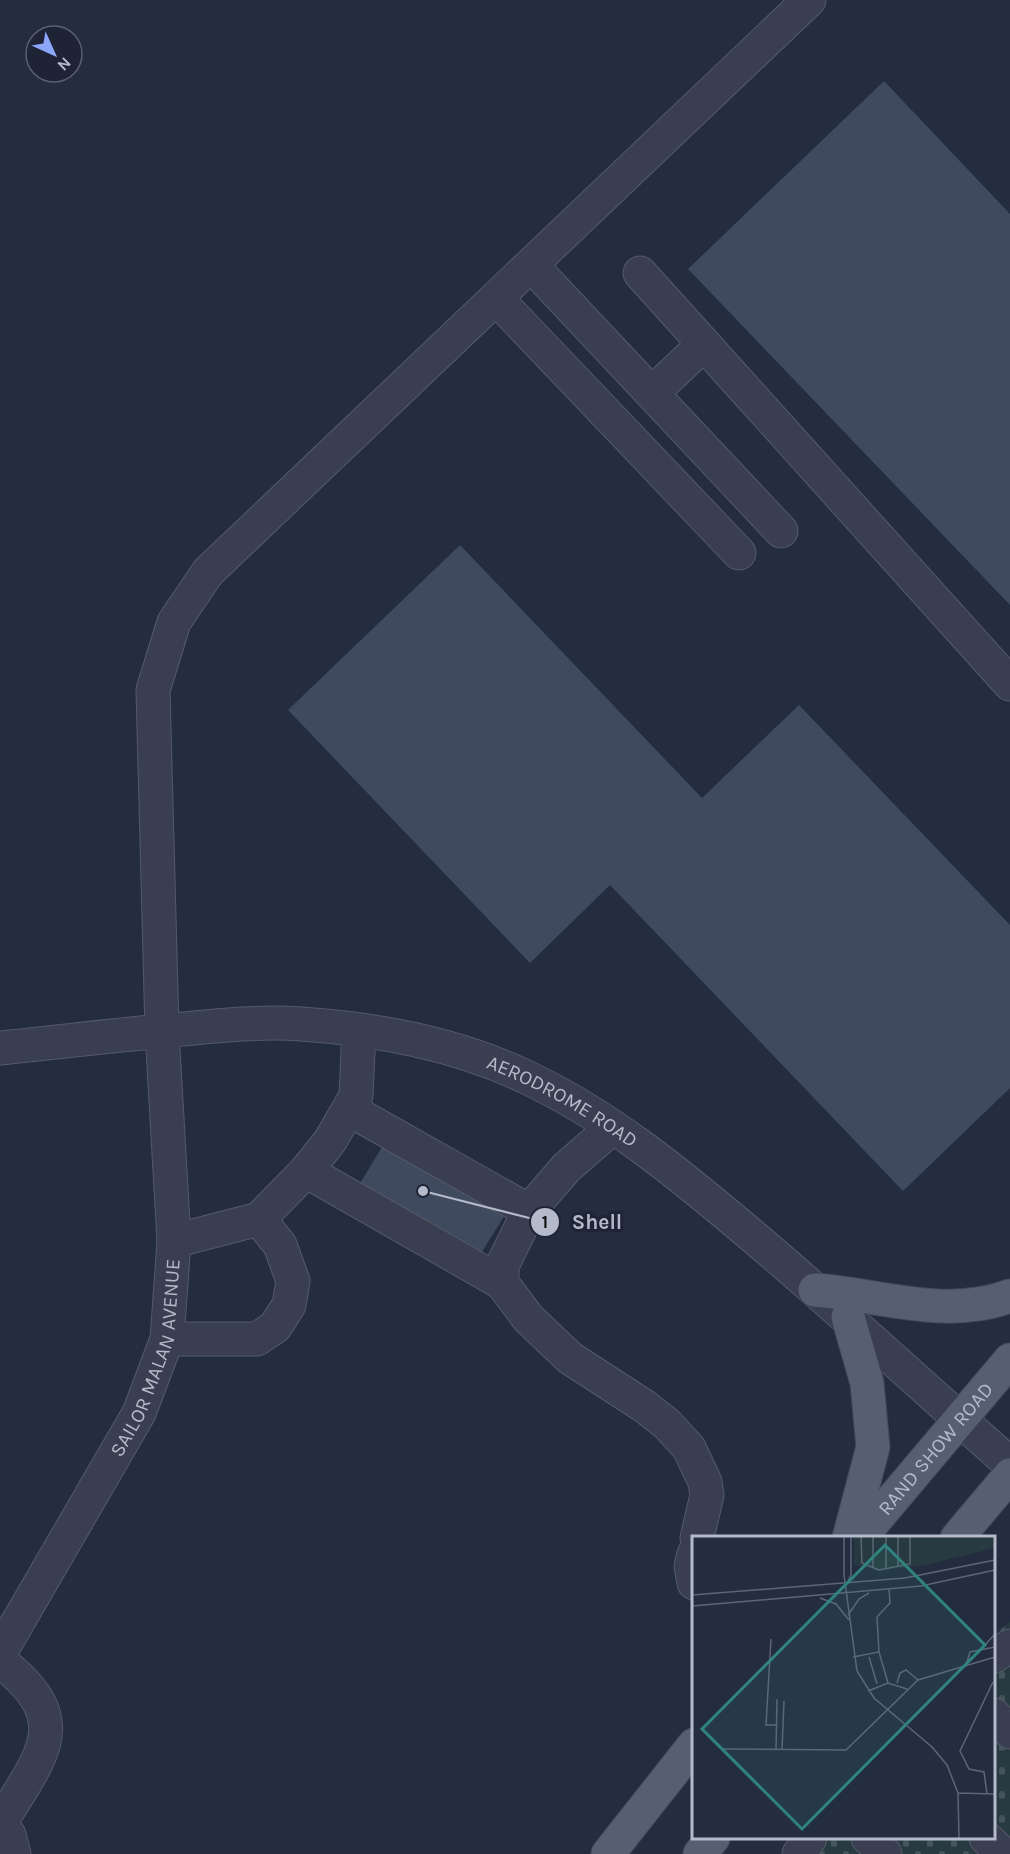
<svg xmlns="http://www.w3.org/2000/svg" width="1010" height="1854" font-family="Karla,sans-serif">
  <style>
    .cemetery { fill: url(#cemetery-stones) }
    .building { fill: #404a5f }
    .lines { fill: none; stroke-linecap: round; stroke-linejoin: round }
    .minor-casing { stroke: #545a6a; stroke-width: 35 }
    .major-casing { stroke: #424859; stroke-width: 35 }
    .minor { stroke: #393f50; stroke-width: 33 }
    .major { stroke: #575e70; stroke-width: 33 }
    .labels { text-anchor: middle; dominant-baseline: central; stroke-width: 6; stroke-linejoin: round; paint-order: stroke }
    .street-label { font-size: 20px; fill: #b5baca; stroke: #1e2435 }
    .inset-road { fill: none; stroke: #5e6577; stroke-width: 1.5 }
    .view { fill: #308480; fill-opacity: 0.15; stroke: #308480; stroke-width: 3 }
    .inset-edge { fill: none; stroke: #b5baca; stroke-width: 3 }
    .leader { fill: none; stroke: #b5baca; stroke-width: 2 }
    .callout-dot { fill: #b5baca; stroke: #1e2435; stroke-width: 2 }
    .mark-label { font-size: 18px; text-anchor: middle; font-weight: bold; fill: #111 }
    .callout-label { font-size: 21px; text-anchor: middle; font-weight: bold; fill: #b5baca; stroke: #1e2435; stroke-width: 6; stroke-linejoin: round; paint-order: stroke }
  </style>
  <defs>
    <pattern id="cemetery-stones" width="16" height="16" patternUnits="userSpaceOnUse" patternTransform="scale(1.5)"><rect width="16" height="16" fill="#273a41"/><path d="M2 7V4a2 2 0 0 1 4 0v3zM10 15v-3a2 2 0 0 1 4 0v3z" fill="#44545b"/></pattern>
  </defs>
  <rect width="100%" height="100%" fill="#242c40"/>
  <path class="cemetery" d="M1010,1622V1854H789L802,1838H994V1635Z"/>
  <path class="building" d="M884,81L1010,214V605L688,269Z
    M460,545L702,798L799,705L1010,925V1088L903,1191L610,885L530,963L288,710Z
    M385,1142L506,1213L477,1260L356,1190Z"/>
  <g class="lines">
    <defs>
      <g id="minor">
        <path d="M532,266L781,531"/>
        <path d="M640,273L704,344"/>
        <path d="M497,299L739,553"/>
        <path d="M652,393L704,344L1010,684"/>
        <path id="s1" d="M0,1048C58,1042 116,1035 173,1030C215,1026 259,1021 301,1024C377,1029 457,1044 526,1077C609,1116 679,1174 749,1233C838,1308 923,1387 1010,1464"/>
        <path d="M350,1110L529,1211"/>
        <path d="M613,1127L566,1168L529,1211L502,1266V1283L528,1318L570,1358L644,1406L667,1424L689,1448L705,1482L707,1495L697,1538"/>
        <path d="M306,1171L502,1283"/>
        <path d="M174,1241L259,1219L306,1171L330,1141L356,1096L359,1030"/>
        <path d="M167,1339H257L275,1327L289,1305L293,1281L280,1245L259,1219"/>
        <path d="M694,1554L691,1566L694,1583"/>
        <path id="s2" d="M0,1653L139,1413L167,1339L174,1241L162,1031L153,690L174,622L208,572L809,0"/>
        <path d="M994,1656L1010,1646"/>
        <path d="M0,1661C78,1721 41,1755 0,1824"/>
        <path d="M994,1715L1010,1732"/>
        <path d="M0,1825L9,1835L14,1854"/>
        <path d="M868,1838L885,1854"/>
        <path d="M986,1838L1003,1854"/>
        <path d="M799,1854L810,1838"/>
      </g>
      <g id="major">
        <path d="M815,1290C881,1295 946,1320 1010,1296"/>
        <path d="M848,1317L867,1383L873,1447L849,1538"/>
        <path id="s3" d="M860,1538L1010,1360"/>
        <path d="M957,1538L1010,1475"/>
        <path d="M608,1854L694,1745"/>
        <path d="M700,1854L713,1838"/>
      </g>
    </defs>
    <use href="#minor" class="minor-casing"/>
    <use href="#major" class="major-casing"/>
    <use href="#minor" class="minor"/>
    <use href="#major" class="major"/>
  </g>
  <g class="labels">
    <g class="street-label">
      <text stroke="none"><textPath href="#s1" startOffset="578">AERODROME ROAD</textPath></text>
      <text stroke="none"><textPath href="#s2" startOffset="333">SAILOR MALAN AVENUE</textPath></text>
      <text stroke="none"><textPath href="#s3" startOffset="117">RAND SHOW ROAD</textPath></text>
    </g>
  </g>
  <g transform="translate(692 1536)">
    <rect width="303" height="303" fill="#242c40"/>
    <path d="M162,1H303V12L234,29L187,35L162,29Z" fill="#273a41"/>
    <path class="inset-road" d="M152,1V39L165,135L182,162L240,211L255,229L266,257L267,302M169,1L170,27L187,34L218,28V1M181,1V32M194,1V33M206,1V31M155,47L159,39V1M0,59L213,42L303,24M128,62L144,68L157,84M0,70L229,50L303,34M156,79L167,63L177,57M79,103L74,189H84M290,112L303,98M187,116L196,147M161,121L187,116L185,81L198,67L197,53M177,121L185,148M274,129L278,116L303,111M205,147L208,137L214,134L226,144M176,155L196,147L215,153M30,213L154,214L226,144L303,121M84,214L85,163M90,214L92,165M266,257L303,258M295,258L292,236L277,233L268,215L301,146"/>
    <path class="view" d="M193,9L293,109L110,293L10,193Z"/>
    <rect width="303" height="303" class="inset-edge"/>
  </g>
  <path class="leader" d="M423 1191L545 1222"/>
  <g class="callout-dot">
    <circle cx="423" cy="1191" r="6"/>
    <circle cx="545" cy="1222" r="15"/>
  </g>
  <g class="mark-label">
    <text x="545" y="1228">1</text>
  </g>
  <g class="callout-label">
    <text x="597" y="1229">Shell</text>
  </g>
  <g transform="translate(54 54) rotate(135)"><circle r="28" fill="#1e2435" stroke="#5a6071" stroke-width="1.5"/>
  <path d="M0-4.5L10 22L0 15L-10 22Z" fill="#8ba6fa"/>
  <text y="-9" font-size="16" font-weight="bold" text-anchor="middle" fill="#b5baca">N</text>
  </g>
</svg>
